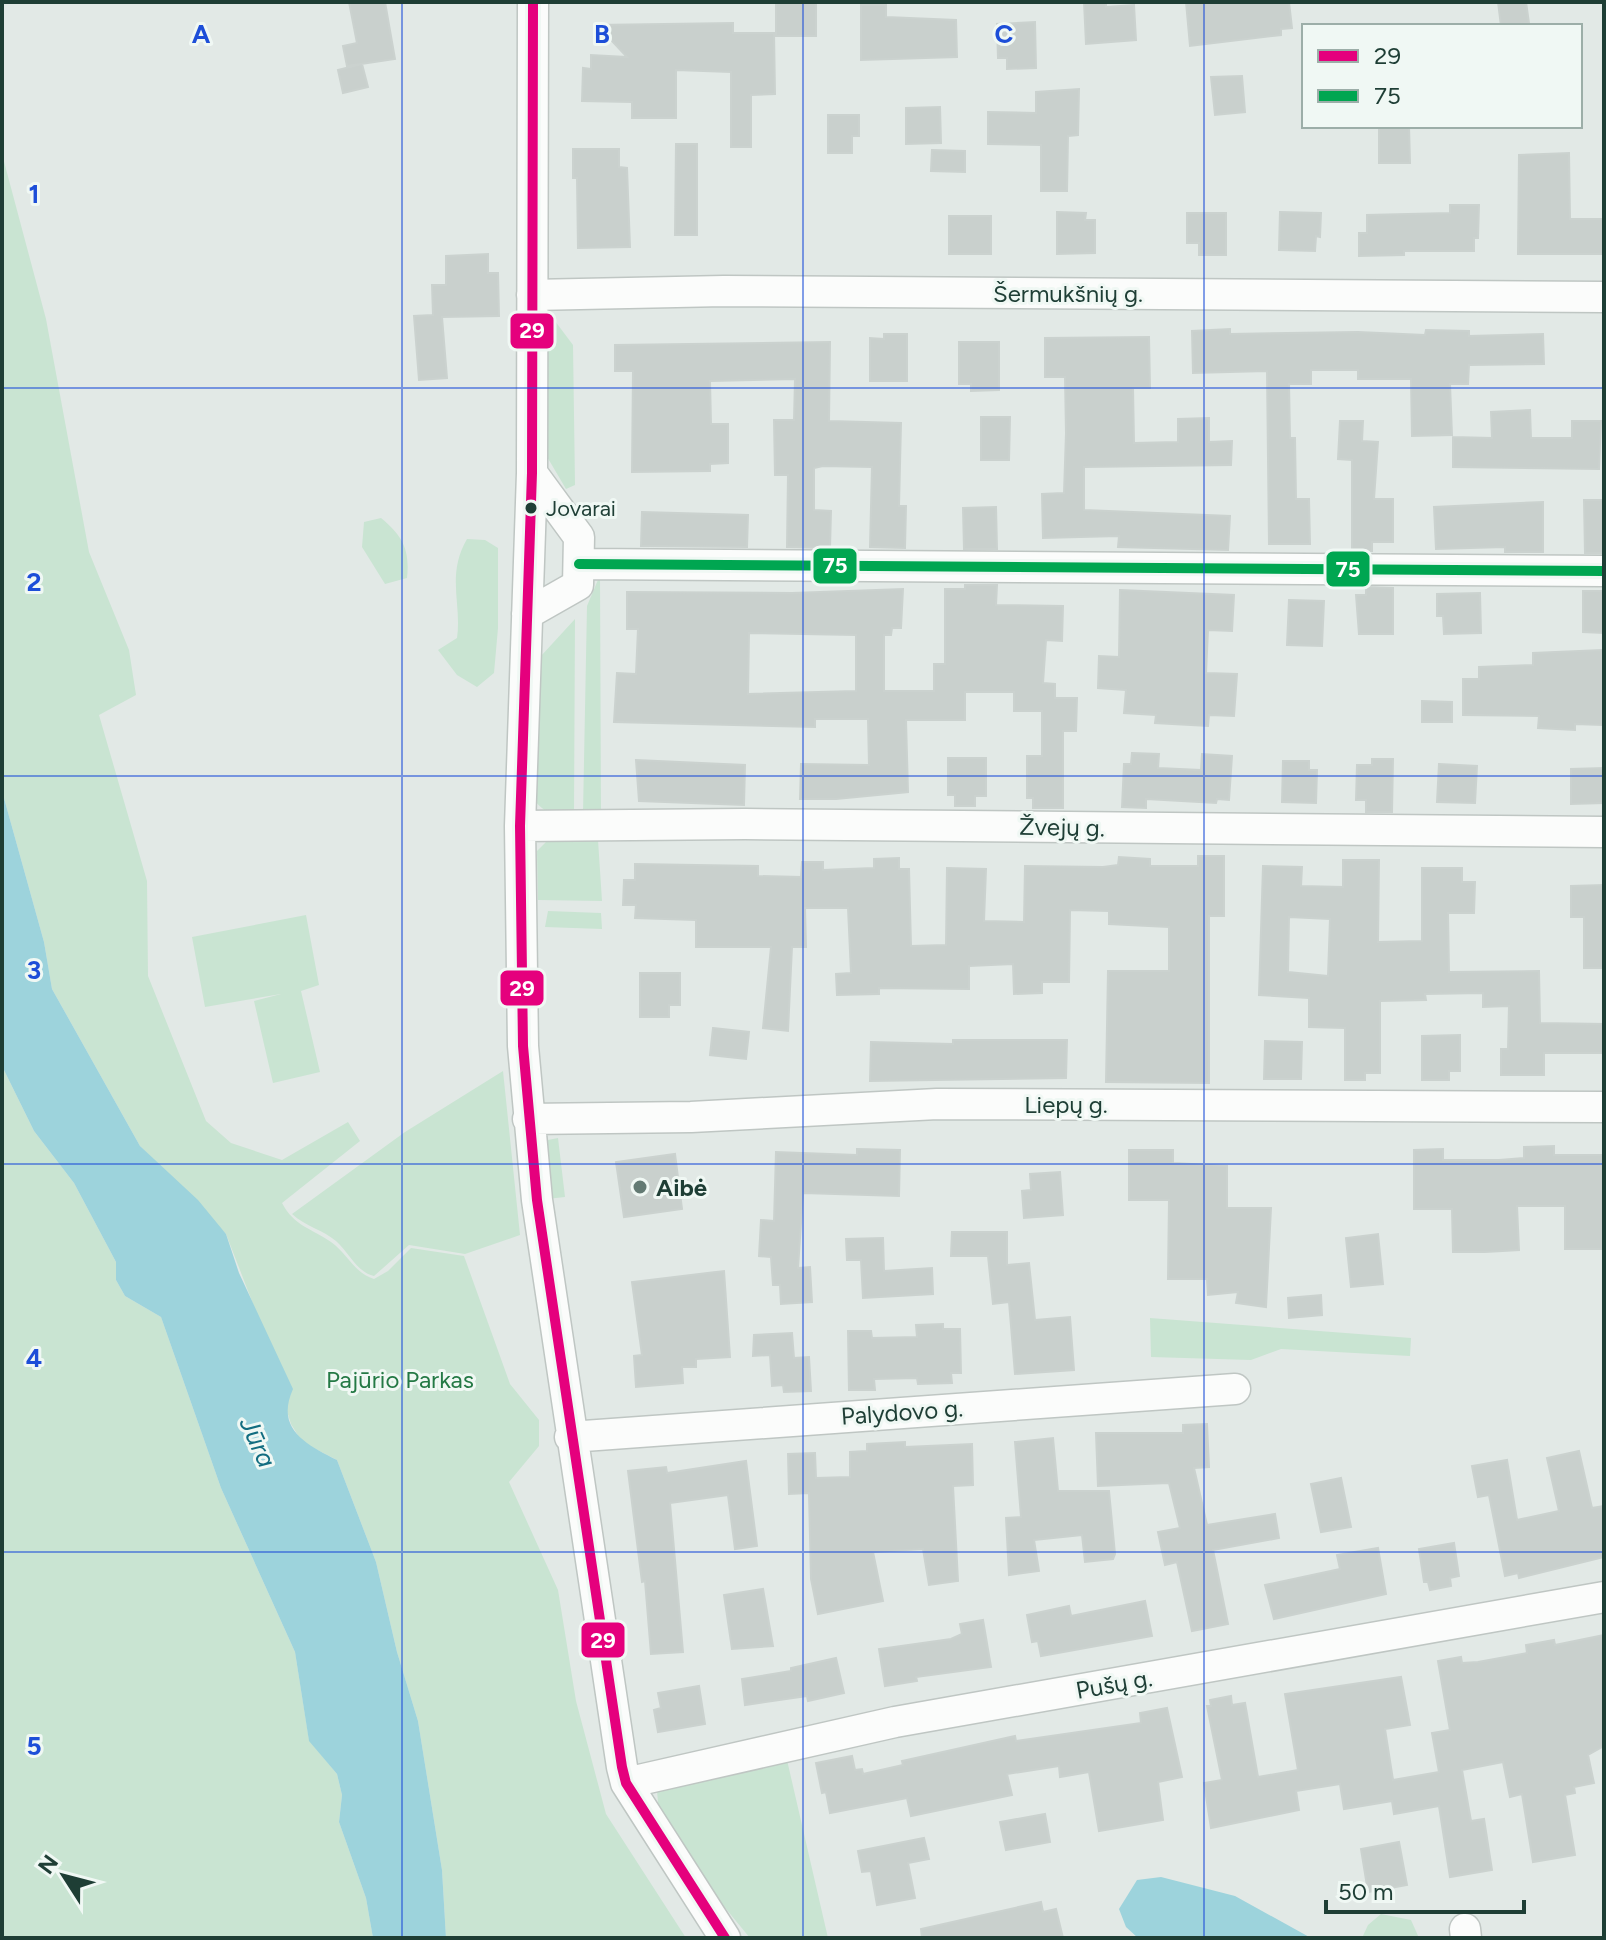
<svg xmlns="http://www.w3.org/2000/svg" width="1606" height="1940" font-family="Figtree,sans-serif">
  <style>
    .green { fill: #c9e4d2 }
    .water { fill: #9dd3dc }
    .building { fill: #c9d0cd; stroke: #cbd2cf; stroke-width: 2; fill-rule: evenodd }
    .lines { fill: none; stroke-linecap: round; stroke-linejoin: round }
    .street-casing { stroke: #bfc6c3; stroke-width: 33 }
    .street { stroke: #fbfcfb; stroke-width: 30 }
    .bus-1-casing { stroke: #f0f8f4; stroke-width: 16 }
    .bus-2-casing { stroke: #f0f8f4; stroke-width: 16 }
    .bus-1 { stroke: #e5007d; stroke-width: 10 }
    .bus-2 { stroke: #00a651; stroke-width: 10 }
    .grid { fill: none; stroke: #1d4ed8; stroke-width: 2; stroke-opacity: 0.55 }
    .bus-dot { fill: #1e3e35; stroke: #f0f8f4; stroke-width: 3 }
    .poi-dot { fill: #637a73; stroke: #f0f8f4; stroke-width: 3 }
    .labels { text-anchor: middle; dominant-baseline: central; stroke-width: 6; stroke-linejoin: round; paint-order: stroke }
    .bus-label { font-size: 22px; fill: #1e3e35; stroke: #f0f8f4; text-anchor: start }
    .street-label { font-size: 24px; fill: #1e3e35; stroke: #f0f8f4 }
    .poi-label { font-size: 24px; font-weight: bold; fill: #1e3e35; stroke: #f0f8f4; text-anchor: start }
    .park-label { font-size: 24px; fill: #247945; stroke: #f0f8f4 }
    .water-label { font-size: 26px; font-style: italic; fill: #126d80; stroke: #f0f8f4 }
    .grid-label { font-size: 26px; text-anchor: middle; font-weight: bold; fill: #1d4ed8; stroke: #f0f8f4; stroke-width: 6; stroke-linejoin: round; paint-order: stroke }
    .line-badge { stroke: #f0f8f4; stroke-width: 3 }
    .badge-label { font-size: 22px; text-anchor: middle; font-weight: bold; fill: #fff }
  </style>
  <rect width="100%" height="100%" fill="#e2e9e6"/>
  <path class="green" d="M2,154L46,319L89,552L129,650L136,695L99,715L147,881L148,976L206,1121L231,1143L282,1160L348,1122L360,1141L282,1203C294,1226 311,1228 331,1242C347,1253 354,1273 374,1279L388,1271L411,1248L464,1256L510,1384L539,1420V1446L509,1482L558,1590L576,1701L606,1814L686,1938H446L442,1870L418,1721L397,1652L376,1562L337,1460L302,1442L291,1424L255,1309L226,1234L140,1146L52,989L44,942L2,791Z
    M555,321L573,345L575,485L566,489L546,455L547,332L550,323Z
    M381,518C403,536 410,550 407,578L385,584L362,547L364,522Z
    M467,539L485,540L498,548V628L494,673L477,687L457,675L438,650L457,638C462,604 446,575 467,539Z
    M600,575L601,812L583,813L587,606Z
    M575,619L574,813C558,815 546,815 536,802L541,656Z
    M548,840H598L602,901L538,900L537,851Z
    M548,911L601,913L602,929L545,927Z
    M306,915L319,985L301,991L320,1072L273,1083L254,1001L281,994L205,1007L192,937Z
    M2,1066L34,1131L74,1183L116,1262V1280L125,1296L161,1317L221,1488L295,1652L309,1740L337,1774L342,1795L339,1822L366,1898L373,1938H2Z
    M503,1071L520,1235L465,1254L409,1245L374,1276C357,1272 349,1253 336,1241C323,1230 305,1226 292,1214L405,1132Z
    M558,1138L565,1197L547,1199L543,1141Z
    M1150,1318L1411,1338L1410,1356L1281,1349L1251,1360L1151,1357Z
    M787,1760L828,1938H750L722,1904L659,1813L657,1791Z
    M1381,1914L1411,1920L1419,1938H1362L1368,1925Z"/>
  <path class="water" d="M2,791L44,942L52,989L140,1146L198,1200L226,1234L239,1273L293,1389C275,1429 306,1444 337,1460L376,1562L397,1652L418,1721L442,1870L446,1938H373L366,1898L339,1822L342,1795L337,1774L309,1741L295,1652L221,1488L161,1317L125,1296L116,1280V1262L74,1183L34,1131L2,1066Z
    M1161,1877L1235,1896L1311,1938H1138L1126,1927L1119,1909L1137,1880Z"/>
  <path class="building" d="M349,2H385L395,59L347,66L343,46L357,43Z
    M776,2H816V36H776Z
    M1084,2H1106V7L1134,5L1136,40L1086,44Z
    M1186,2H1289L1292,28L1281,29V35L1190,46Z
    M1498,2H1526L1529,23L1501,26Z
    M861,5H886V17L956,20L957,57L861,60Z
    M1035,22L1036,68L1007,69V58H998L997,24Z
    M733,23V33H774L775,94L751,95V147H731V72L676,70V118H632V102L582,101L583,68L591,69V55L627,57L597,25Z
    M362,64L368,87L343,93L338,70Z
    M1242,76L1245,112L1215,115L1211,77Z
    M1079,89L1078,135L1068,136L1067,191H1041V145L988,144V112L1036,113V92Z
    M940,107L941,143L906,144V108Z
    M828,115H859V136H852V153H828Z
    M1379,126H1409L1410,163H1379Z
    M676,144H697V235H675Z
    M573,149H619V167L627,168L630,247L578,248L577,178H573Z
    M932,150L965,151V172L931,171Z
    M1569,153L1570,219H1604V254H1518L1519,155Z
    M1450,205H1479L1478,238H1474V251H1404V255L1359,256V233H1367V215L1450,213Z
    M1057,212L1086,213L1085,220H1095V253L1057,254Z
    M1280,212L1321,213L1320,237L1316,236L1315,251L1279,250Z
    M1187,213H1226V255H1199V243H1187Z
    M949,216H991V254H949Z
    M488,254V273H498L499,316L442,317L447,378L419,380L414,316L433,315L432,285H446V256Z
    M1230,329V334L1358,332L1425,335L1426,330L1469,331V336L1543,334L1544,364L1469,365L1468,384H1450L1452,435L1412,436L1411,379H1358V370H1311V384H1289L1290,438H1295L1296,499H1309L1310,544H1269L1267,371L1193,373L1192,331Z
    M884,334H907V381H870V338L884,339Z
    M1149,337L1150,388H1133L1134,443L1178,442V419L1209,418V442L1232,441L1231,465L1084,467V510L1230,516L1228,550L1118,547L1119,536L1043,538L1042,494L1064,493L1066,433L1065,377H1045V338Z
    M830,342L829,421L901,423L899,506H906L905,548L870,547L872,467L823,466L814,468V510L831,511L830,548L787,547L788,475H775L774,420H794L795,379L710,381L711,424H728V463L710,464V471L632,472L633,371H615V345Z
    M959,342H999V390L971,391V384H959Z
    M1530,410L1531,438H1572V421H1601L1599,469L1453,467V437L1492,438L1491,412Z
    M981,417H1010L1009,460H981Z
    M1340,421H1363L1362,441L1378,442L1374,499H1393V542H1372V551H1352V460L1338,459Z
    M1584,500H1604V553H1585Z
    M1543,502V552H1505V547L1436,549L1434,507Z
    M996,507L997,549H964L963,508Z
    M642,512L748,515L747,547L641,546Z
    M965,585H997L996,605L1063,606L1062,641L1046,640L1043,683L1055,684V698H1077L1076,731H1063V808H1033V798H1027V756H1042V711H1014V692H965V720H906L908,792L836,799H800L801,764L869,765L868,719H815V727L614,722L617,673L636,674L638,629H627V592L792,593L903,589L901,628H892L891,635H884V691H934V664H945V589H965ZM749,633L856,635V691L748,694Z
    M1366,587L1393,588V634H1359L1356,595H1366Z
    M1120,590L1234,595L1232,631L1208,630L1206,673L1237,674L1234,716L1209,715L1208,726L1155,723L1156,715L1124,713L1126,690L1098,688L1099,656L1119,657Z
    M1583,591H1604V633L1583,632Z
    M1480,593L1481,633L1444,634L1443,616H1437V594Z
    M1289,600L1324,601L1322,646L1287,645Z
    M1602,650V725L1575,724V730L1538,728L1539,716L1463,715V679H1479V667L1533,665V653Z
    M1422,701L1452,702V722H1422Z
    M1132,753L1159,754L1158,768L1201,770L1202,754L1232,756L1229,800L1217,799L1216,803L1146,799V808L1122,807L1124,764H1131Z
    M948,758H986V796H975V806H955V795H948Z
    M1372,759H1393L1392,812H1366V800H1356L1357,765H1372Z
    M636,760L745,765L744,805L639,801Z
    M1283,761H1309V770H1317L1316,803L1282,802Z
    M1439,764L1477,766L1475,803L1437,802Z
    M1604,768V803L1571,804V769Z
    M1198,856H1224V916H1209V1083L1106,1082L1108,971H1169V927L1109,924V911L1070,910L1069,982H1042V993L1014,994L1013,964L969,966V989L879,988V994L837,995L836,974L851,973L848,908H805L806,947H792L788,1031L763,1028L771,947H696V920L635,918L636,905H623L624,880H635V864L758,866V876L801,877L802,862H823V870L874,868V859L899,858V869H909L911,946L946,945L947,868L986,869L984,921L1024,922L1025,866L1103,867L1118,865L1119,857L1150,859V866H1198Z
    M1343,860H1379L1378,942L1422,941V868H1462V882H1475L1474,913H1448L1449,972L1539,971L1540,1023L1604,1024V1053H1544V1075H1501V1049H1508L1509,1006L1483,1007V993L1425,994L1426,1000L1380,1001V1073H1365V1080H1345V1028L1309,1027V998L1259,995L1263,866L1302,867L1301,886L1343,887ZM1289,917L1330,919L1328,976L1288,972Z
    M1604,885V968H1584V917H1571V886Z
    M640,973H680V1005H669V1017H640Z
    M713,1028L749,1032L746,1059L710,1055Z
    M1460,1035V1071H1449V1080H1422V1036Z
    M953,1040H1067L1066,1078L870,1081L871,1042L953,1044Z
    M1265,1041L1302,1042L1301,1079H1264Z
    M1554,1146V1155H1604L1602,1249H1565V1206H1517L1519,1250L1485,1252H1453L1452,1209H1414V1150L1443,1149V1160H1499L1524,1158V1147Z
    M857,1149L900,1150L899,1196L803,1193L798,1268L810,1267L812,1302L781,1304L780,1285H773L771,1257L759,1256L761,1220L774,1221L776,1152L857,1155Z
    M1129,1150H1173V1163L1227,1166V1208H1271L1266,1307L1236,1303L1238,1292L1208,1295L1207,1279H1168L1169,1200H1129Z
    M675,1154L682,1209L624,1217L616,1162Z
    M1060,1172L1063,1215L1024,1218L1022,1191L1031,1190L1030,1174Z
    M952,1232H1007V1265L1029,1263L1035,1320L1070,1317L1074,1370L1015,1374L1009,1302L993,1304L988,1256H951Z
    M1378,1234L1383,1284L1351,1287L1346,1238Z
    M883,1238L884,1271L932,1268L933,1294L863,1298L861,1260H847L846,1239Z
    M724,1271L730,1357L696,1359V1367H682L683,1383L636,1387L634,1356L642,1355L632,1282Z
    M1321,1295L1322,1315L1289,1318L1288,1298Z
    M943,1324V1329H960L961,1373H951L952,1383L918,1384L917,1378L874,1379L875,1390H849L848,1331H871L872,1338L917,1337L916,1325Z
    M792,1333L794,1358L809,1357L811,1391L784,1392L783,1385L772,1386L770,1355L753,1356L754,1335Z
    M1207,1424L1209,1467L1194,1468L1207,1525L1275,1514L1279,1538L1213,1550L1228,1624L1192,1631L1177,1562L1165,1565L1158,1532L1180,1528L1169,1483L1098,1486L1096,1433H1183V1425Z
    M1053,1438L1058,1491H1109L1115,1554L1113,1559L1085,1562L1082,1535L1034,1540L1039,1571L1009,1575L1006,1518L1021,1517L1015,1442Z
    M905,1442V1447L972,1444L973,1485L953,1486L958,1581L929,1585L923,1549L873,1552L883,1601L818,1614L811,1579L809,1493L789,1494L788,1454L815,1453L816,1478L850,1477V1452L867,1451V1444Z
    M1579,1451L1592,1508L1604,1506V1557L1519,1578L1518,1573L1505,1576L1489,1495L1478,1497L1472,1466L1507,1460L1517,1520L1559,1511L1547,1458Z
    M746,1461L757,1546L735,1549L728,1495L670,1503L683,1652L651,1654L645,1581L642,1582L628,1471L666,1467L667,1473Z
    M1341,1478L1351,1527L1321,1532L1311,1484Z
    M1454,1543L1459,1576L1450,1578L1451,1586L1430,1590L1428,1582H1424L1419,1549Z
    M1378,1548L1386,1594L1274,1619L1265,1585L1340,1569L1337,1555Z
    M763,1589L773,1646L732,1649L724,1595Z
    M1145,1601L1152,1636L1041,1656L1038,1641L1032,1642L1027,1615L1069,1606L1071,1616Z
    M983,1620L991,1667L916,1677L917,1681L885,1686L879,1649L951,1639L962,1634L960,1624Z
    M1604,1635V1746L1588,1755L1594,1783L1574,1787L1575,1793L1565,1795L1575,1855L1533,1862L1522,1794L1510,1797L1503,1762L1462,1770L1471,1821L1484,1819L1492,1870L1450,1877L1439,1806L1394,1814L1392,1801L1344,1809L1340,1784L1296,1791L1299,1810L1211,1828L1204,1783L1222,1780L1207,1706H1211L1210,1700L1231,1696L1232,1705L1245,1703L1258,1777L1298,1770L1285,1694L1401,1677L1410,1725L1385,1729L1393,1780L1439,1772L1432,1733L1450,1730L1438,1661L1461,1657L1462,1663L1478,1662L1527,1653L1526,1645L1554,1640L1555,1645Z
    M836,1658L844,1693L808,1701L807,1696L745,1705L742,1679L791,1671V1668Z
    M699,1686L705,1724L658,1732L654,1710L661,1708L658,1693Z
    M1167,1708L1182,1777L1158,1782L1163,1820L1099,1831L1089,1772L1060,1777L1059,1766L1007,1774L1012,1795L911,1816L907,1798L830,1813L826,1792L822,1793L816,1763L852,1756L855,1770L862,1769L863,1774L903,1765L902,1761L1015,1736L1016,1741L1141,1723L1140,1713Z
    M1045,1814L1050,1842L1006,1850L1000,1822Z
    M924,1838L929,1859L908,1863L915,1898L877,1905L871,1871L862,1872L858,1851Z
    M1399,1842L1407,1885L1368,1892L1361,1849Z
    M1041,1902L1043,1912L1056,1909L1063,1938H922L921,1929Z"/>
  <g class="lines">
    <defs>
      <path id="street" d="M533,2L532,473L520,826L523,1046L537,1200L622,1767L626,1783L725,1938
        M532,295L724,291L1604,297
        M579,564L1604,571
        M527,614L578,585L579,537L532,473
        M520,826L745,824L1604,832
        M528,1119L691,1117L937,1104L1604,1107
        M570,1437L1235,1389
        M626,1783L895,1722L1604,1597
        M1465,1929L1466,1938"/>
    </defs>
    <use href="#street" class="street-casing"/>
    <use href="#street" class="street"/>
    <defs>
      <path id="bus-1" d="M533,2L532,473L520,826L523,1046L537,1200L622,1767L626,1783L725,1938"/>
      <path id="bus-2" d="M579,564L1604,571"/>
    </defs>
    <use href="#bus-1" class="bus-1-casing"/>
    <use href="#bus-2" class="bus-2-casing"/>
    <use href="#bus-1" class="bus-1"/>
    <use href="#bus-2" class="bus-2"/>
  </g>
  <path class="grid" d="M402,2V1938M803,2V1938M1204,2V1938M2,388H1604M2,776H1604M2,1164H1604M2,1552H1604"/>
  <circle class="bus-dot" cx="531" cy="508" r="7"/>
  <circle class="poi-dot" cx="640" cy="1187" r="8"/>
  <g class="labels">
    <g class="bus-label">
      <text x="546" y="508">Jovarai</text>
    </g>
    <g class="street-label">
      <text x="1068" y="293">Šermukšnių g.</text>
      <text transform="translate(1062 827) rotate(1)">Žvejų g.</text>
      <text x="1066" y="1104">Liepų g.</text>
      <text transform="translate(902 1412) rotate(-4)">Palydovo g.</text>
      <text transform="translate(1114 1684) rotate(-10)">Pušų g.</text>
    </g>
    <g class="poi-label">
      <text x="656" y="1187">Aibė</text>
    </g>
    <g class="park-label">
      <text x="400" y="1379">Pajūrio Parkas</text>
    </g>
    <g class="water-label">
      <text transform="translate(258 1442) rotate(66)">Jūra</text>
    </g>
  </g>
  <g class="grid-label">
    <text x="201" y="43">A</text>
    <text x="602" y="43">B</text>
    <text x="1004" y="43">C</text>
    <text x="34" y="203">1</text>
    <text x="34" y="591">2</text>
    <text x="34" y="979">3</text>
    <text x="34" y="1367">4</text>
    <text x="34" y="1755">5</text>
  </g>
  <g class="line-badge">
    <rect x="509" y="312" width="46" height="38" rx="8" fill="#e5007d"/>
    <rect x="812" y="547" width="46" height="38" rx="8" fill="#00a651"/>
    <rect x="1325" y="550" width="46" height="38" rx="8" fill="#00a651"/>
    <rect x="499" y="969" width="46" height="38" rx="8" fill="#e5007d"/>
    <rect x="580" y="1621" width="46" height="38" rx="8" fill="#e5007d"/>
  </g>
  <g class="badge-label">
    <text x="532" y="338">29</text>
    <text x="835" y="573">75</text>
    <text x="1348" y="577">75</text>
    <text x="522" y="996">29</text>
    <text x="603" y="1648">29</text>
  </g>
  <rect width="1606" height="1940" fill="none" stroke="#1e3e35" stroke-width="8"/>
  <rect x="1302" y="24" width="280" height="104" fill="#f0f8f4" stroke="#9caea8" stroke-width="2"/>
  <rect x="1318" y="50" width="40" height="12" fill="#e5007d" stroke="#9caea8" stroke-width="2"/>
  <text x="1374" y="64" font-size="24" fill="#1e3e35">29</text>
  <rect x="1318" y="90" width="40" height="12" fill="#00a651" stroke="#9caea8" stroke-width="2"/>
  <text x="1374" y="104" font-size="24" fill="#1e3e35">75</text>
  <g transform="translate(64 1876) rotate(306)" stroke="#f0f8f4" stroke-width="6" paint-order="stroke">
  <path d="M0-6L14 30L0 20L-14 30Z" fill="#1e3e35"/>
  <text y="-12" font-size="22" font-weight="bold" text-anchor="middle" fill="#1e3e35">N</text>
  </g>
  <path d="M1326 1900v12h198v-12" fill="none" stroke="#1e3e35" stroke-width="4"/>
  <text x="1338" y="1900" font-size="24" fill="#1e3e35" stroke="#f0f8f4" stroke-width="6" paint-order="stroke">50 m</text>
</svg>
